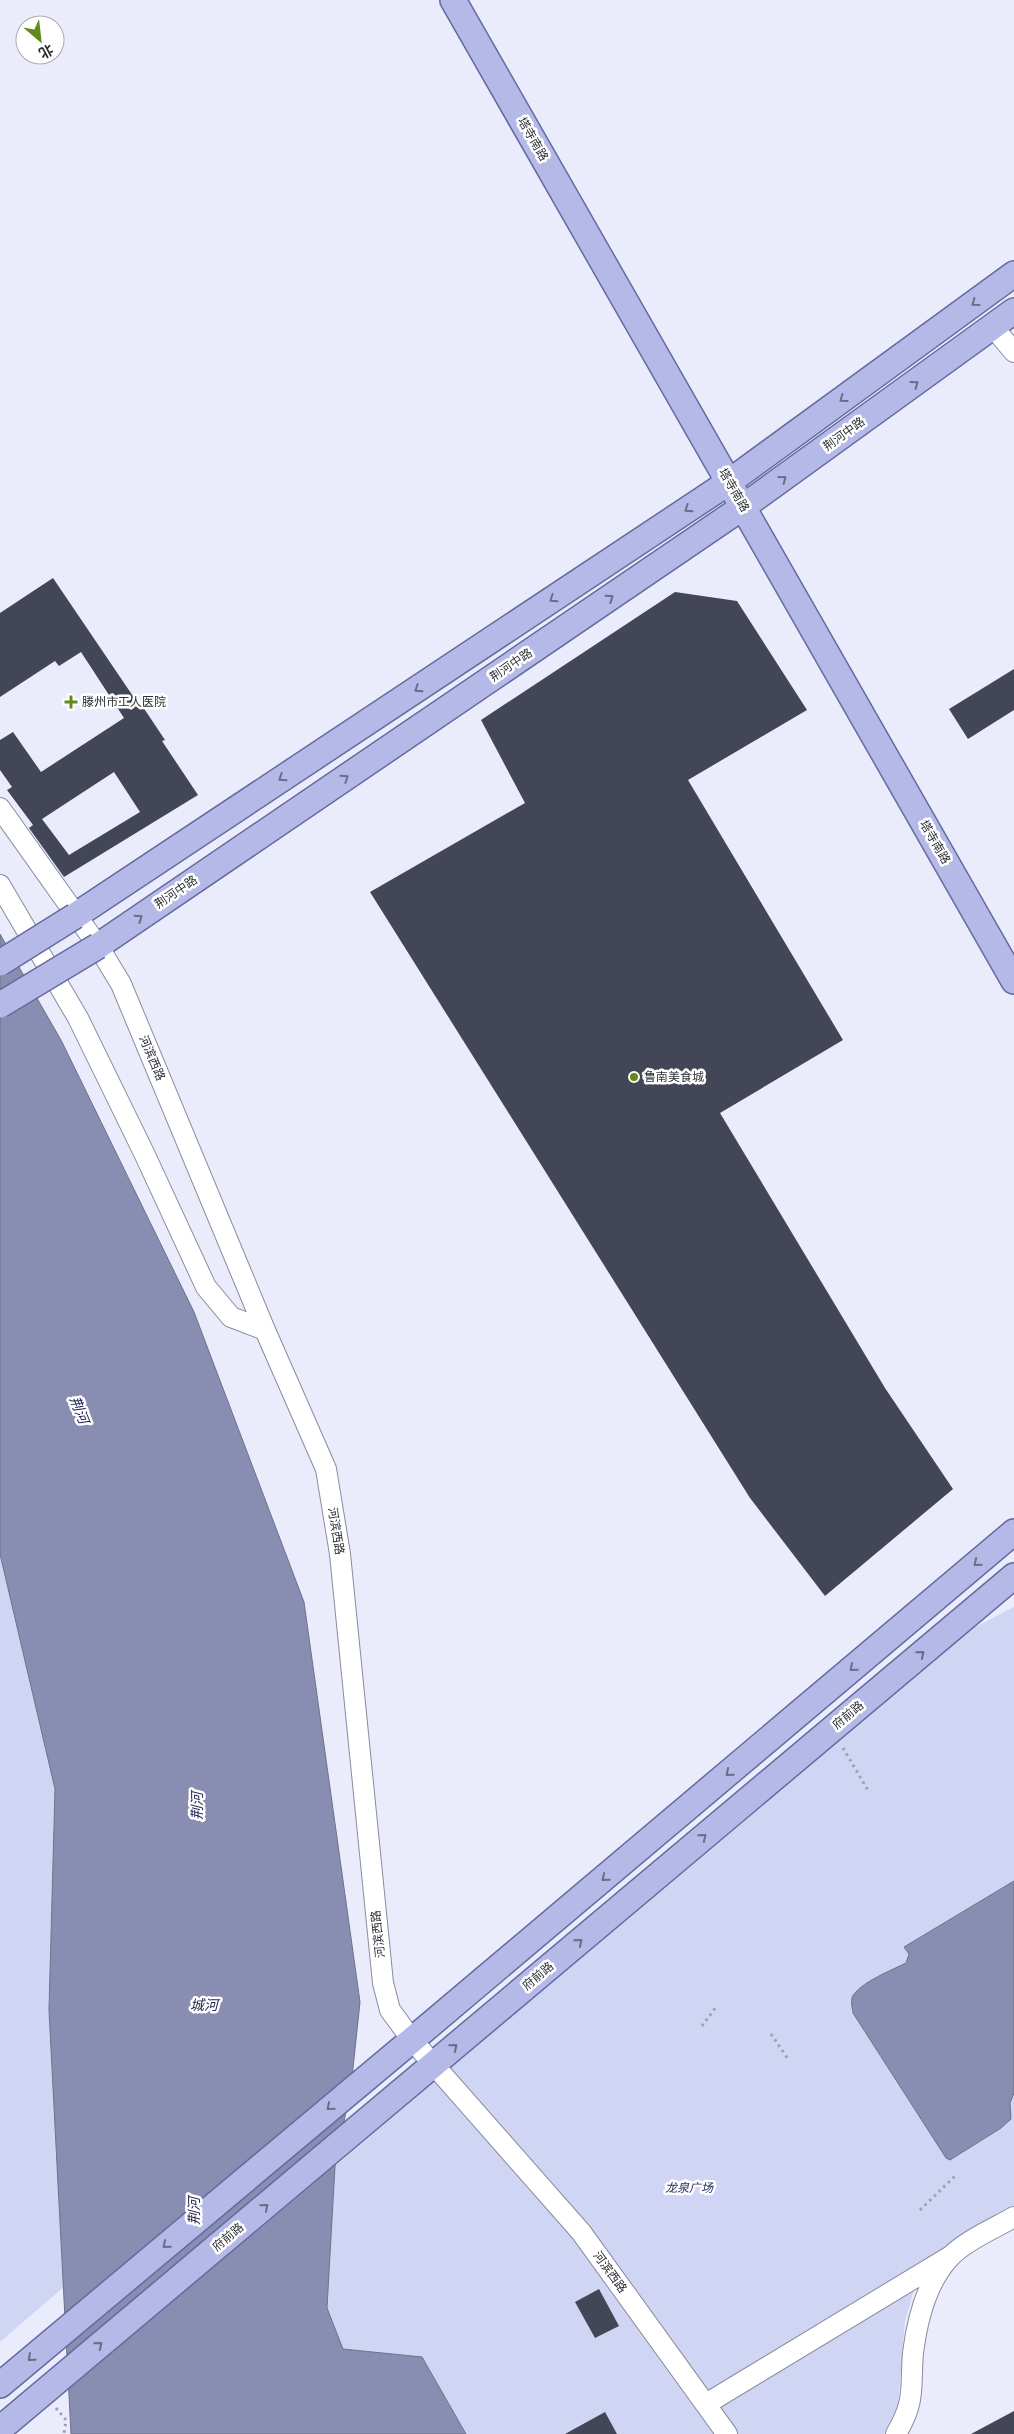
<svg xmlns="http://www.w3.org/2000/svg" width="1014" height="2434" font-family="Bitter,'Noto Sans SC',serif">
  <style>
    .green { fill: #d0d5f3 }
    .water { fill: #888db1; stroke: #6d718c }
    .building { fill: #434656; fill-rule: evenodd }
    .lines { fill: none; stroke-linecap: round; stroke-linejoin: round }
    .minor-casing { stroke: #888b9d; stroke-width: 22 }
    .major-casing { stroke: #656a9f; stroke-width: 28 }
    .path { stroke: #9ea0ac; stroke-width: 3; stroke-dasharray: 2.5 4; stroke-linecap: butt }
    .minor { stroke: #fff; stroke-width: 20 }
    .major { stroke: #b5b9e7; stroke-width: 25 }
    .major-bridge-casing { stroke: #656a9f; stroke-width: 28; stroke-linecap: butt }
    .major-bridge { stroke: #b5b9e7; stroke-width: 25 }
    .oneway { stroke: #6b6d86 }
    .poi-dot { fill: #608b1b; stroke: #fff; stroke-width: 2 }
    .labels { text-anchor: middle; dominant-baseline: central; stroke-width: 5; stroke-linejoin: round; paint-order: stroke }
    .street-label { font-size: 12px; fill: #2e2f36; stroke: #fff }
    .poi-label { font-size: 12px; fill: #2e2f36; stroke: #fff; text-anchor: start }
    .park-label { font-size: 12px; font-style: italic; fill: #2e3061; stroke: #fff }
    .water-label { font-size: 14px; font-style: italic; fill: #222252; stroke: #fff }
  </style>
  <rect width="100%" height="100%" fill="#eaecfc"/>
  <path class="green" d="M0,1554L55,1789L49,2010L65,2286L0,2342Z
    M1014,1607V2205L939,2251L914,2290L905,2321L898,2405L884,2434H466L422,2357L343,2349L327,2308L335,2166L958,1636Z"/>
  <path class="water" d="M0,934L61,1040L194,1312L304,1602L360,2002L351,2087L335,2166L327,2308L343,2349L422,2357L466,2434H71L49,2010L55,1789L0,1554Z
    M1014,1881V2093L1010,2103L1011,2119L1001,2128L950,2160L946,2158L853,2013C852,2006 850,1999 854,1994C864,1981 892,1970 906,1963L909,1954L904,1947Z"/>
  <path class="building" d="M53,578L141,708L143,707L165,740L162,741L198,795L64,877L29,828L33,825L7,790L12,787L0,770V740L13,732L41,772L124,718L81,652L59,666L55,661L0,697V613ZM114,772L140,812L69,855L42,819Z
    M675,592L737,601L807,710L688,780L843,1040L720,1113L885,1388L953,1489L825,1596L750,1498L370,892L525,803L481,720Z
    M1014,669V710L968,739L949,709Z
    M599,2289L619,2326L595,2338L575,2302Z
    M1014,2411V2434H971Z
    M605,2412L617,2434H565Z"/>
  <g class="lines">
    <defs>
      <path id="minor" d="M993,327L1014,352
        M0,808L98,946L121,984L265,1330L326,1469L340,1554L383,1983L390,2010L412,2040L581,2232L727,2434
        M0,885L78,1018L144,1153L206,1287L231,1317L265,1330
        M706,2404L949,2257
        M896,2434C916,2400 910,2389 913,2353C917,2321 927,2282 949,2258C963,2242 995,2228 1014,2217"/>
      <path id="major" d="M453,0L1014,981
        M75,916L729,482L1014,274
        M98,946L743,507L1014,311
        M0,2385L412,2040L1014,1532
        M0,2429L1014,1576"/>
    </defs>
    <use href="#minor" class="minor-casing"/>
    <use href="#major" class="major-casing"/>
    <path class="path" d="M843,1748L869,1792
      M702,2026L716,2007
      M771,2034L788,2059
      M920,2210L955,2176
      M56,2408L66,2420L64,2434"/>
    <use href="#minor" class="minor"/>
    <use href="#major" class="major"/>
    <defs>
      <path id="major-bridge" d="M0,963L75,916
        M0,1005L98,946"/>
    </defs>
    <use href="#major-bridge" class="major-bridge-casing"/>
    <use href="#major-bridge" class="major-bridge"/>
  </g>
  <defs><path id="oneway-chevron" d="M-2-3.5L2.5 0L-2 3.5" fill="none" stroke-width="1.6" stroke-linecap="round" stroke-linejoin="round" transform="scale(1.25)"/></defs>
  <g class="oneway">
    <use href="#oneway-chevron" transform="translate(975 303) rotate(144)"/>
    <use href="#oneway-chevron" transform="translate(915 384) rotate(-36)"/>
    <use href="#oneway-chevron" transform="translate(843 399) rotate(144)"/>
    <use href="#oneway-chevron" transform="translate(783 479) rotate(-36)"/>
    <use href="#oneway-chevron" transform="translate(688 509) rotate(146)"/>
    <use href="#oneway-chevron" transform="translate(610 598) rotate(-34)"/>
    <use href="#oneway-chevron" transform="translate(553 599) rotate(146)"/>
    <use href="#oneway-chevron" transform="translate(418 689) rotate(146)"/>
    <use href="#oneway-chevron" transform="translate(282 778) rotate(146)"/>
    <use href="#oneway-chevron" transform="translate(345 778) rotate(-34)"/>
    <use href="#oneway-chevron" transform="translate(139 918) rotate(-34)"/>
    <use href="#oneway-chevron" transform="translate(977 1563) rotate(140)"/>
    <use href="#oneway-chevron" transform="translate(921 1654) rotate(-40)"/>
    <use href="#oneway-chevron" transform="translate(853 1668) rotate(140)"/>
    <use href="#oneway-chevron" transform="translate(729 1773) rotate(140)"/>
    <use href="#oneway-chevron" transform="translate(703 1837) rotate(-40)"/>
    <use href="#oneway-chevron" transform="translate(605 1878) rotate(140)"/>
    <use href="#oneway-chevron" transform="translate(579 1942) rotate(-40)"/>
    <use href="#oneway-chevron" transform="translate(454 2047) rotate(-40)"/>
    <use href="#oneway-chevron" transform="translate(330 2107) rotate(140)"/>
    <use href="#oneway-chevron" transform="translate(265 2207) rotate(-40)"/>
    <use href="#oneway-chevron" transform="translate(166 2245) rotate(140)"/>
    <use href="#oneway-chevron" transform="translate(99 2345) rotate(-40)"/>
    <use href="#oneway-chevron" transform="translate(31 2358) rotate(139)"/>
  </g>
  <g class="poi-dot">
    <path d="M68.5 694.5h5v5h5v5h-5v5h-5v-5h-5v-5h5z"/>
    <circle cx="634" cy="1077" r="5"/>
  </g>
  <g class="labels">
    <g class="street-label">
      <text transform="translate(533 139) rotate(60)">塔寺南路</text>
      <text transform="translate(844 434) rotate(-36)">荆河中路</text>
      <text transform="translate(734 490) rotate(60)">塔寺南路</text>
      <text transform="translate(511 665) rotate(-34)">荆河中路</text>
      <text transform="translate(935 842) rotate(60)">塔寺南路</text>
      <text transform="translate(176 892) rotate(-34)">荆河中路</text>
      <text transform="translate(152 1058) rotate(67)">河滨西路</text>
      <text transform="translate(336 1531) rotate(81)">河滨西路</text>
      <text transform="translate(848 1715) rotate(-40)">府前路</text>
      <text transform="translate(378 1934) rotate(-96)">河滨西路</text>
      <text transform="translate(538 1976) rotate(-40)">府前路</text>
      <text transform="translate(228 2237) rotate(-40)">府前路</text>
      <text transform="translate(610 2272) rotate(54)">河滨西路</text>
    </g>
    <g class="poi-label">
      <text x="82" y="702">滕州市工人医院</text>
      <text x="644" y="1077">鲁南美食城</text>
    </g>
    <g class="park-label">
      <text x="689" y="2188">龙泉广场</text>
    </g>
    <g class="water-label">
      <text transform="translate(79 1410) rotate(68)">荆河</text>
      <text transform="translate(197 1806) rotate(-90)">荆河</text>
      <text x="204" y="2005">城河</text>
      <text transform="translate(194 2211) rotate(-90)">荆河</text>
    </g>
  </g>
  <g transform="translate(40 40) rotate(152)"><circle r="24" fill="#ffffff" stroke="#abacaf"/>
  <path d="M0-4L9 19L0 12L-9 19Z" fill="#608b1b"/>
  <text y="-8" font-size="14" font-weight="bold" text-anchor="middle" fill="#2e2f36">北</text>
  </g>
</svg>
